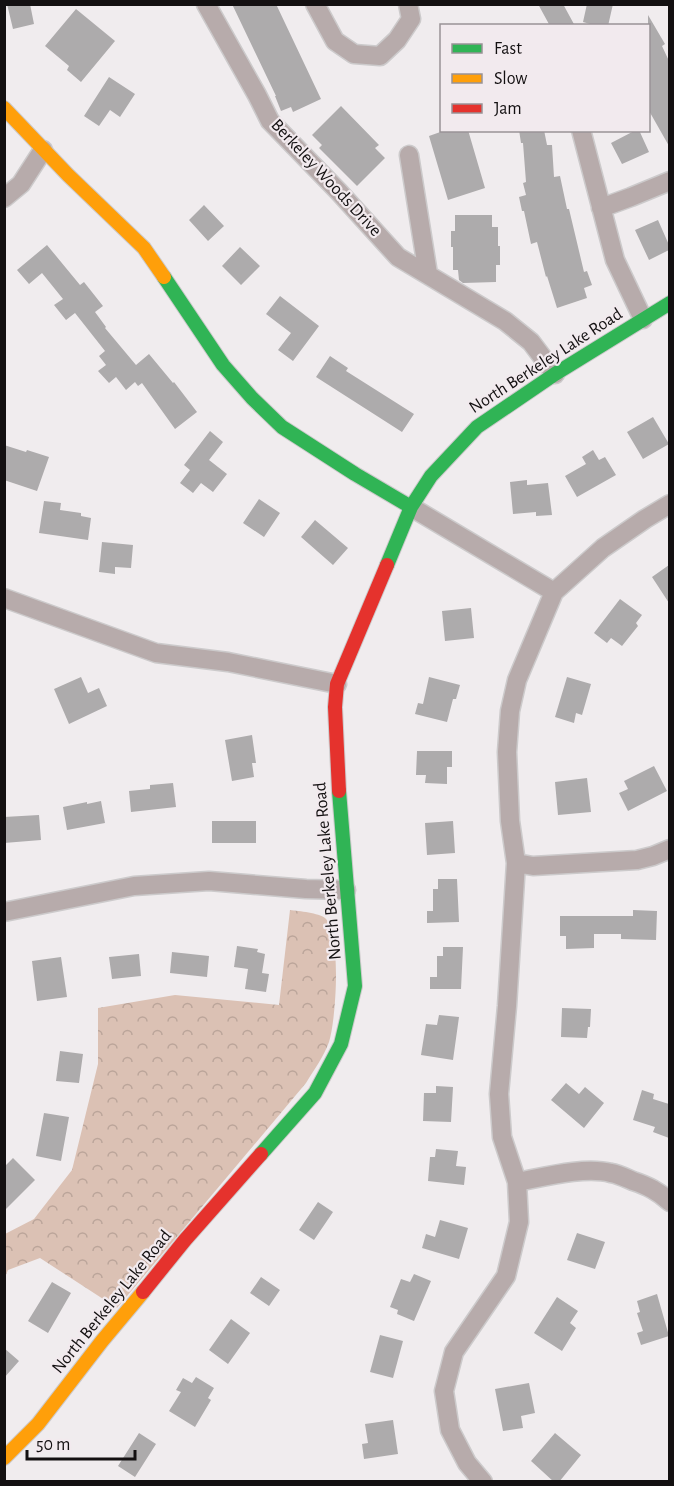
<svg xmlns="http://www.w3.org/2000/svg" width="674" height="1486" font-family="'Alegreya Sans',sans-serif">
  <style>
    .forest { fill: url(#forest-crowns) }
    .building { fill: #adabac }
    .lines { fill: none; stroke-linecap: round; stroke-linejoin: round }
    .street-casing { stroke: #cccacb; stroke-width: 21 }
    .fast-casing { stroke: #cccacb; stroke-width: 16 }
    .slow-casing { stroke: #cccacb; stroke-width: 16 }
    .jam-casing { stroke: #cccacb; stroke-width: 16 }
    .street { stroke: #b7abab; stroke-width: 18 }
    .fast { stroke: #30b455; stroke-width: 14 }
    .slow { stroke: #ff9f0a; stroke-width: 14 }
    .jam { stroke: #e5322d; stroke-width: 14 }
    .labels { text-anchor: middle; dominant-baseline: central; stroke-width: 4.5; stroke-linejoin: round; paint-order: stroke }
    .street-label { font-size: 18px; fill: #131011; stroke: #f2eaee }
  </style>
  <defs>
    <pattern id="forest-crowns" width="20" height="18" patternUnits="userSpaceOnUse" patternTransform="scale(1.5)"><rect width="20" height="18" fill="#dbc1b4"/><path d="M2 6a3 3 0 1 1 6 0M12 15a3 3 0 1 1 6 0" fill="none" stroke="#bba59a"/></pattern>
  </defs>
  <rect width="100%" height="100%" fill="#f0ecee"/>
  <path class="forest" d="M290,910C299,911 319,913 325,918C342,934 336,1020 329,1042C324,1056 314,1070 306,1083L117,1308L40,1258L8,1270L5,1277V1234L34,1219L72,1170L98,1064V1008L175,995L279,1005Z"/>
  <path class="building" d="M7,4H30L34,24L13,29Z
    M232,4H276L321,99L293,112L291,107L281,111L275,96H276Z
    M538,4H563L575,26H550Z
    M587,4H613L608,26H597L583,22Z
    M76,9L115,41L81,82L67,70L69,66L45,46Z
    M648,15L665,44L662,46L669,61V146L648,109Z
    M109,77L135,94L120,117L110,110L99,126L84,116Z
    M341,106L379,145L375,148L385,158L357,186L319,148L322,145L312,135Z
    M446,130H468L485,188L448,200L429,136Z
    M519,130H544L547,145H552L554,177L560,176L567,209H569L584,272L587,271L592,285L584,288L587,298L557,308L547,276L546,277L537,242L531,244L524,211H522L519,197L526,195L523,183L526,182L523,143H521Z
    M636,130H639L649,152L622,164L611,143Z
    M204,205L224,226L208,241L189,220Z
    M455,215H492V227H498V246H500V265H496V282L463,283L459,280L458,270H453V247H451V231H455Z
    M658,220L669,245V250L649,260L635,230Z
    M47,245L80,285L84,282L103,306L95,312L106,327L105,328L136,365L149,354L173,383L174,382L197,412L175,429L142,383L138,386L135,382L126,390L116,377L109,383L98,371L106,365L99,356L105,351L75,313L66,320L54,305L63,299L42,273L29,284L17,270Z
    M240,247L260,266L241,285L222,266Z
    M280,296L319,326L293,361L278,350L291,333L266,314Z
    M330,356L348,368L346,371L414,414L402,432L316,377Z
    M653,417L669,444L643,459L627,432Z
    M210,431L223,442L209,460L227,474L213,492L201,483L193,493L180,483L190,470L184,465Z
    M4,445L26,452L27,450L49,457L37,491L4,480Z
    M593,450L599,460L605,457L616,475L577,497L565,476L586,464L582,457Z
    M527,480V485L548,483L552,515L536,516V512L513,514L510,482Z
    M259,499L280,513L264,537L243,523Z
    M44,501L61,503L60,510L81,513V516L91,518L88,540L39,533Z
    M315,520L348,548L333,565L301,537Z
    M102,542L133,545L131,568L115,567V574L99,572Z
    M669,565V603L652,577Z
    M620,599L642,615L636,623L638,626L622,646L611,638L607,643L594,633Z
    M471,608L474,638L445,641L442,611Z
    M81,677L88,693L99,688L107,706L69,724L54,689Z
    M429,677L460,685L456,699H453L447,722L415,714L418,703L423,704Z
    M567,677L591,684L582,715L576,713L574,723L555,717Z
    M252,735L256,763H252L254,777L232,781L225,740Z
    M417,751H452V767H447V784L425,783L426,775H416Z
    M654,766L667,791L628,811L619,793L628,789L624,781Z
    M587,778L591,812L558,815L555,782Z
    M173,783L176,807L131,812L129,791L150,789V785Z
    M101,801L105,823L67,830L63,807L87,802V804Z
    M39,815L41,840L4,843V817Z
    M212,821H256V843H212Z
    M453,821L455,853L427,855L425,823Z
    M438,879H457L459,922L427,923V911H433V889H438Z
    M633,910L657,911L656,940L621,939V934H594V948L566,949V936H560V916H633Z
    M237,946L258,949L257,952L265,954L262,973L269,974L266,992L245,989L248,969L234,967Z
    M443,947H463L461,989H430V977H437V956H443Z
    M172,952L209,956L207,977L170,973Z
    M139,954L141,976L112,979L109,957Z
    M61,957L67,997L37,1001L32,961Z
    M562,1008L591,1009L590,1027H588L587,1038L561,1037Z
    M439,1015L459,1017L453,1060L421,1055L426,1024L437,1025Z
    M60,1051L83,1054L79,1083L56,1081Z
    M566,1083L579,1094L585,1087L604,1103L584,1128L551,1100Z
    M436,1086L453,1087L451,1122L423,1121L424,1093H436Z
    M642,1090L654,1094L653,1099L669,1104V1138L653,1132L655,1127L633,1120Z
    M44,1113L69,1117L61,1161L36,1156Z
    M436,1149L458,1151L456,1166L466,1167L464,1185L428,1181L430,1157H435Z
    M13,1158L35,1180L4,1211V1167Z
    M318,1202L333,1212L314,1240L299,1230Z
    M440,1220L468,1228L459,1259L422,1248L426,1234L435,1237Z
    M577,1233L605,1242L595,1269L567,1260Z
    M414,1274L431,1281L414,1321L397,1314L398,1310L390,1307L401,1279L410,1282Z
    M261,1277L280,1290L269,1306L250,1293Z
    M52,1282L71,1293L48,1333L28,1321Z
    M657,1294L669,1336L641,1345L637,1333L643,1331L637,1313L640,1312L637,1301Z
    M557,1297L578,1311L570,1323L576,1328L562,1351L534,1333Z
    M231,1319L250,1333L228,1364L209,1350Z
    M380,1335L403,1341L393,1378L370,1372Z
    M4,1348L19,1361L4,1378Z
    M196,1377L214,1388L208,1398L211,1400L195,1427L169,1411L181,1392L176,1390L183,1378L192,1383Z
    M529,1383L535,1413L521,1416L523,1428L503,1431L495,1389Z
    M393,1420L398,1454L364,1459L362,1444L368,1443L365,1424Z
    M139,1433L156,1444L135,1477L118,1466Z
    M555,1433L581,1455L559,1482H554L531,1461Z"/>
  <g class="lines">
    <defs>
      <path id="street" d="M206,4L257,95L270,121L339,192L398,257L505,321L531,342L555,374
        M315,4L335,41L354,54L380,56L397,40L411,19L408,4
        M581,130L615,260L643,319
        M409,155L428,274
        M4,198L21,184L43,150
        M601,208L631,197L670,181
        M411,507L554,592
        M4,598L156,653L228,662L337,684
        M516,863L533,866L637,860L653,856L670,849
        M4,912L134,886L209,881L306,889L346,890
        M517,1182C544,1177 585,1166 611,1173C618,1174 626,1178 633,1181C648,1186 658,1191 670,1202
        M483,1482L467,1463L450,1430L444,1391L454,1352L506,1276L519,1222L517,1182L502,1137L499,1094L507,1006L516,863L510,821L507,752L510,711L517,680L554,592L603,548L645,519L670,504"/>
      <path id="fast" d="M164,277L223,365L252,398L282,427L355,474L411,507
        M387,565L411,507L431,476L477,427L555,374L670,303
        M261,1154L315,1093L341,1044L355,986L339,791"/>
      <path id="slow" d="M4,108L68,175L144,248L164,277
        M4,1458L38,1424L102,1341L143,1292"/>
      <path id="jam" d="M339,791L335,707L337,684L387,565
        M143,1292L185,1240L261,1154"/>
    </defs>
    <use href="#street" class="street-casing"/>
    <use href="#fast" class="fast-casing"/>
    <use href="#slow" class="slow-casing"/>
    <use href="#jam" class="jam-casing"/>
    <use href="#street" class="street"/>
    <use href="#fast" class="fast"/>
    <use href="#slow" class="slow"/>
    <use href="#jam" class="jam"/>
  </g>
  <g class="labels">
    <g class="street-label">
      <text transform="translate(326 178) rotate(47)">Berkeley Woods Drive</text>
      <text transform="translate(546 361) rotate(-33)">North Berkeley Lake Road</text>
      <text transform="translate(328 871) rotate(-95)">North Berkeley Lake Road</text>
      <text transform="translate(112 1302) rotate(-51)">North Berkeley Lake Road</text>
    </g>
  </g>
  <rect width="674" height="1486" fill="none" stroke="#131011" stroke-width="12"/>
  <rect x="440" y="24" width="210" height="108" fill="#f2eaee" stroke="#999396" stroke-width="1.5"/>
  <rect x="452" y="44" width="30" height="9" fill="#30b455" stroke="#999396" stroke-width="1.5"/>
  <text x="494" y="54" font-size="18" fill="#131011">Fast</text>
  <rect x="452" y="74" width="30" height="9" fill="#ff9f0a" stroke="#999396" stroke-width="1.5"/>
  <text x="494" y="84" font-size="18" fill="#131011">Slow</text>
  <rect x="452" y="104" width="30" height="9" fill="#e5322d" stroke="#999396" stroke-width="1.5"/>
  <text x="494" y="114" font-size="18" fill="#131011">Jam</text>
  <path d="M27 1450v9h108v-9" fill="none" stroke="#131011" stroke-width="3"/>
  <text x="36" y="1450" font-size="18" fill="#131011" stroke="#f2eaee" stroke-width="4.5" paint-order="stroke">50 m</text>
</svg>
